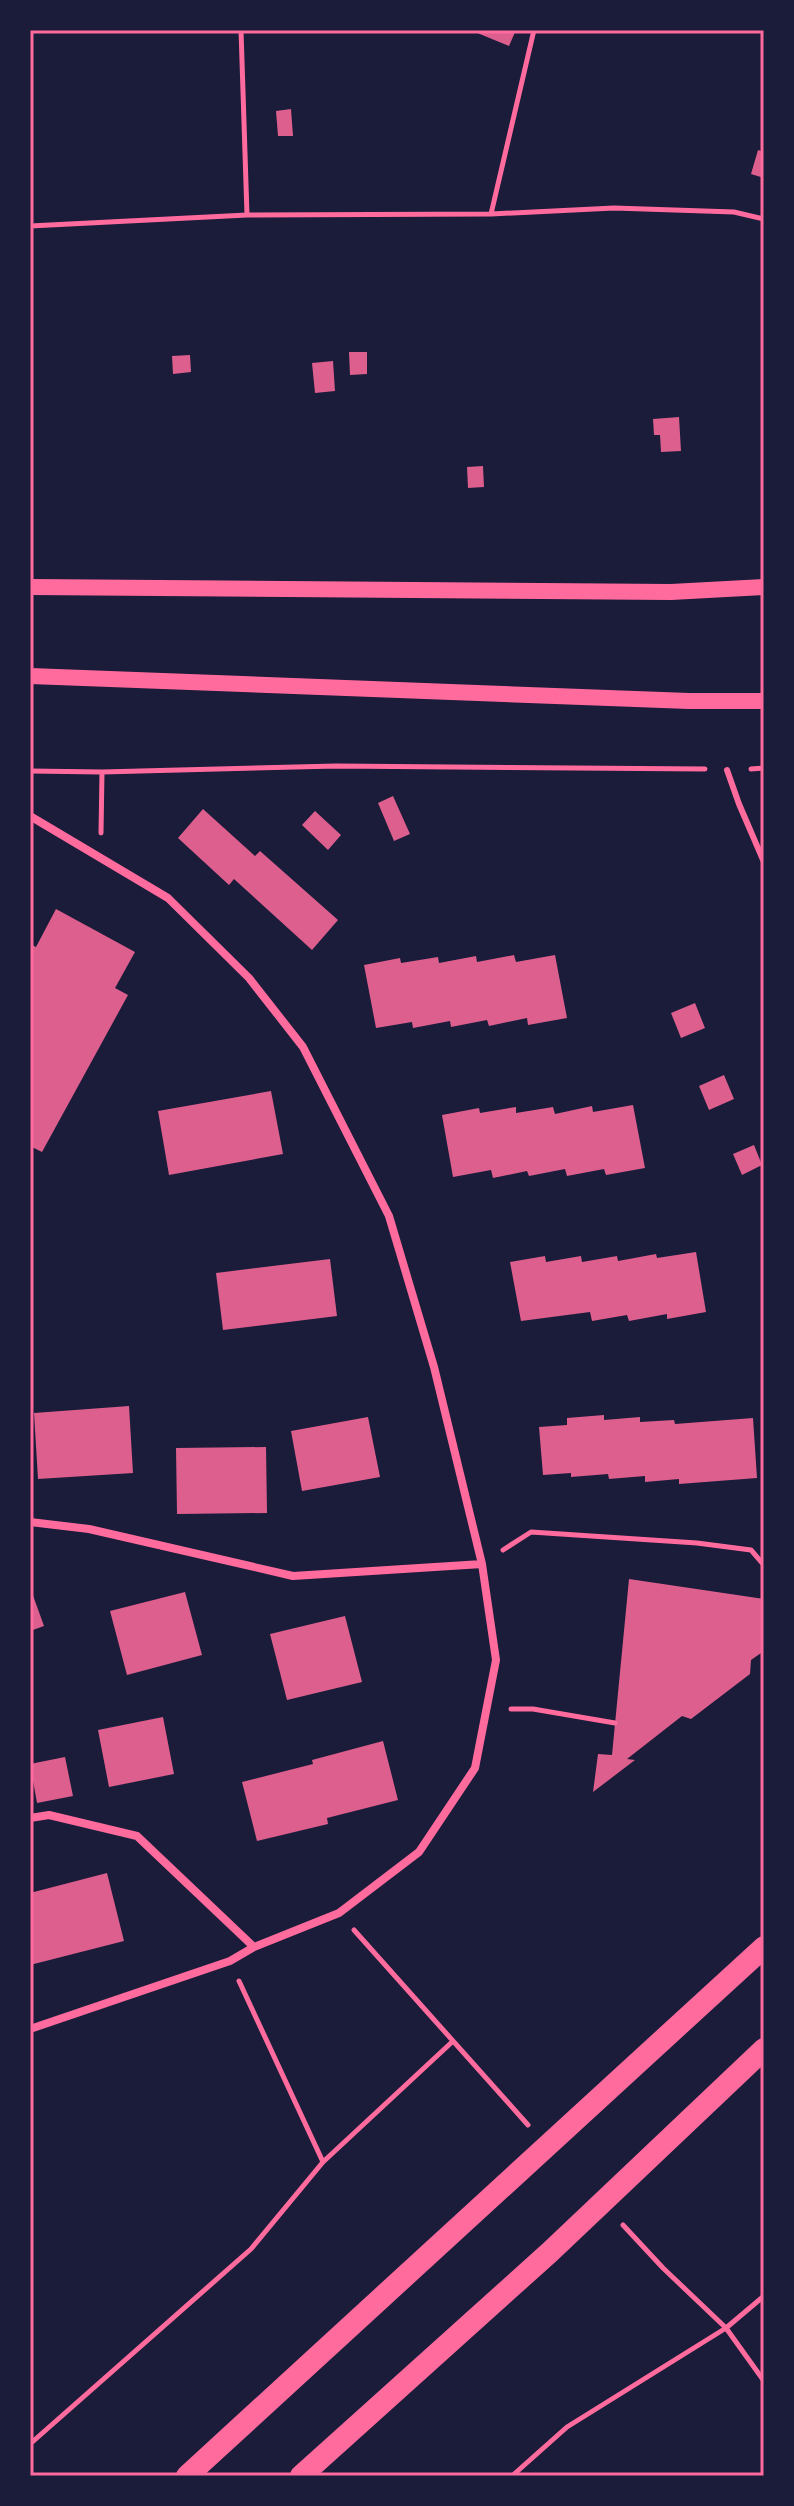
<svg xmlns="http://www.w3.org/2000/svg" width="794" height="2506" font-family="Roboto,sans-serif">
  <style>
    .building { fill: #dd5f8e }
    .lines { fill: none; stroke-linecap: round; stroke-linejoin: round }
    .path { stroke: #ff6b9d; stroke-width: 5 }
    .service { stroke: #ff6b9d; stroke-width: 6 }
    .minor { stroke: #ff6b9d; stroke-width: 8 }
    .secondary { stroke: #ff6b9d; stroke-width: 16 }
    .trunk { stroke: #ff6b9d; stroke-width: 22 }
    .neatline { fill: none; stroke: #ff6b9d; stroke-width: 3 }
  </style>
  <rect width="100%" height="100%" fill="#1b1b3a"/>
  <path class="building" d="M470,30H516L509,46Z
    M291,109L293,136H278L276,111Z
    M758,150L764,152V178L751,174Z
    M349,352H367V374L350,375Z
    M190,355L191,372L173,374L172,356Z
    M333,361L335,391L315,393L312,363Z
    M679,417L681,451L661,452L660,435H654L653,419Z
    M483,466L484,487L468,488L467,467Z
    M393,796L410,834L394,841L378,803Z
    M203,809L255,856L260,851L338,920L312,950L234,879L229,885L178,838Z
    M315,811L341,835L328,850L302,825Z
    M56,909L135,952L115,988L128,995L42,1152L30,1146V944L36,947Z
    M514,955L516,962L555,955L567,1018L528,1025L527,1018L489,1026L487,1020L451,1027L450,1021L413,1028L412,1022L376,1028L364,965L400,958L401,963L438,957L439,963L476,956L477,962Z
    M695,1003L705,1028L681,1038L671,1013Z
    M724,1075L734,1099L709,1110L699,1086Z
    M271,1091L283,1154L169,1175L158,1111Z
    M633,1105L645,1168L606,1175L604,1169L567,1176L565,1169L529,1176L527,1171L493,1178L491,1170L453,1177L442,1115L479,1108L480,1113L516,1107V1113L553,1107L555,1114L592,1106L593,1112Z
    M754,1145L762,1165L742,1175L733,1154Z
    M696,1252L706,1312L667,1319V1314L629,1321L627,1315L592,1321L590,1312L521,1321L510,1262L545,1256L546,1262L581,1256L582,1262L617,1256L618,1261L656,1254L657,1258Z
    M330,1259L337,1316L223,1330L216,1273Z
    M129,1406L133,1473L38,1479L34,1413Z
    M604,1415V1420L640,1417V1422L674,1420L675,1424L753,1418L757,1478L679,1484V1479L645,1482V1476L609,1479L608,1474L571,1477V1473L543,1475L539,1427L567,1425V1418Z
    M368,1417L380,1477L302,1491L291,1431Z
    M266,1447L267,1513L177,1514L176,1448Z
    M629,1579L764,1599V1651L751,1660L750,1674L691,1719L682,1716L627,1759L635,1760L593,1792L598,1754L612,1755Z
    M30,1587L44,1626L30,1631Z
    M185,1592L202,1655L127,1675L110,1611Z
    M345,1616L362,1682L287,1700L270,1634Z
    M163,1717L174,1774L109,1787L98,1730Z
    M383,1741L398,1800L327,1818L328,1824L257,1841L242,1782L313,1764L312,1760Z
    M65,1757L73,1796L37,1803L30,1764Z
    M107,1873L124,1941L30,1965V1893Z"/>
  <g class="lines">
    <path class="path" d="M241,30L247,215
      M491,214L534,30
      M30,226L247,215L491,214L614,208L734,212L764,219
      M751,769L764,768
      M30,771L102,772L336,766L705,769
      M101,833L102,772
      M503,1550L531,1532L697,1543L751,1550L764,1565
      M511,1709H533L615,1723
      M354,1930L528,2125
      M239,1981L323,2162
      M623,2225L663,2268L726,2328L764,2381
      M30,2444L251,2249L323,2162L452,2042
      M512,2476L567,2427L726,2328L764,2296"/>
    <path class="service" d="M727,770L739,804L764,862"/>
    <path class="minor" d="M30,816L168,898L249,978L303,1047L389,1216L434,1367L482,1564L496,1660L475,1768L419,1852L339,1913L254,1947L230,1961L30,2029
      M30,1522L89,1529L293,1576L482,1564
      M30,1818L49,1815L137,1836L254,1947"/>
    <path class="secondary" d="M30,587L671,592L764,587
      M30,676L689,701H764"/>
    <path class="trunk" d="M187,2476L764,1947
      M301,2476L550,2252L764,2049"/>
  </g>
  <rect width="794" height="2506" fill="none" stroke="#1b1b3a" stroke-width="64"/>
  <rect x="32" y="32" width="730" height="2442" class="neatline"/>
</svg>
